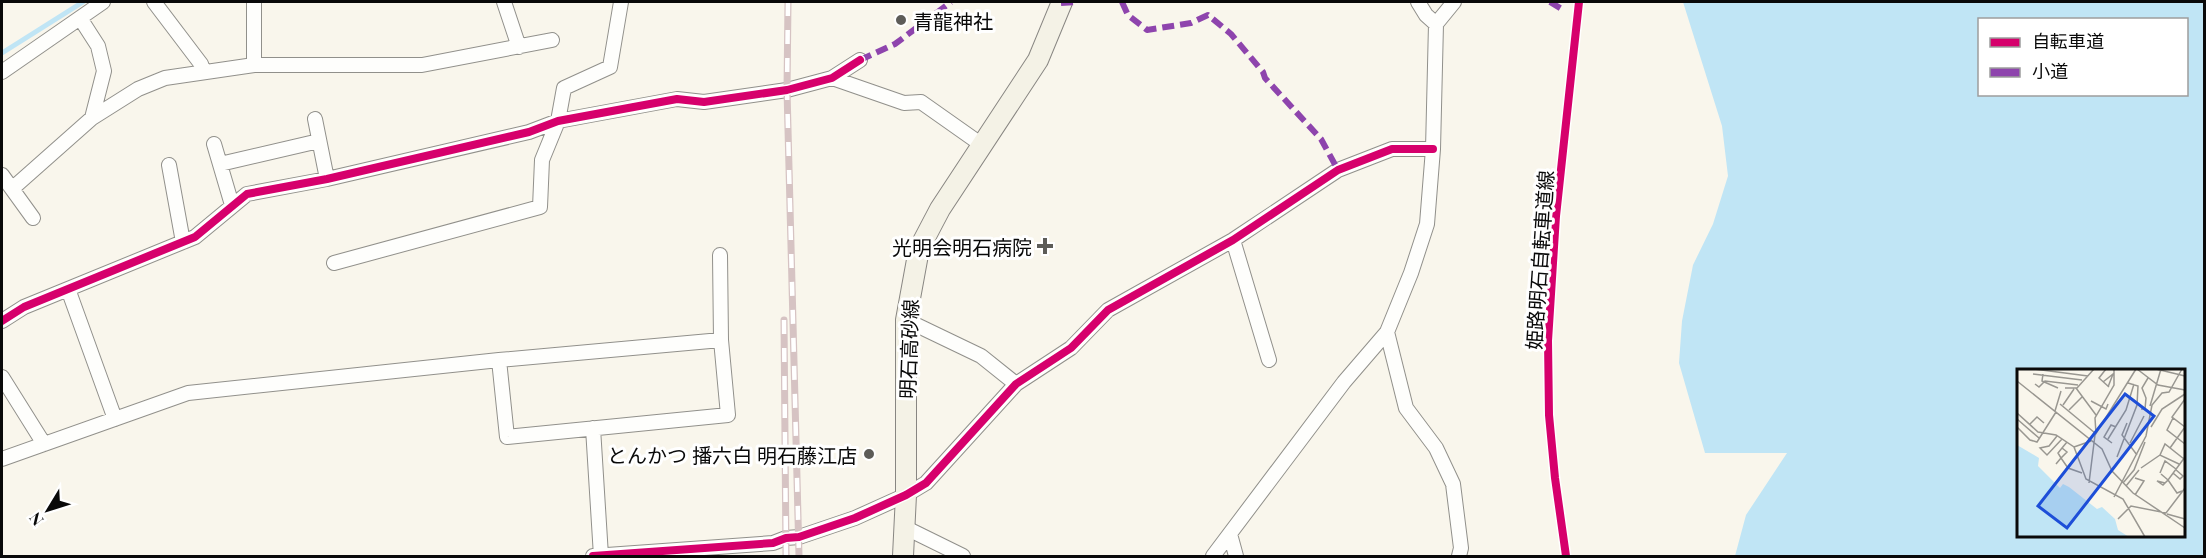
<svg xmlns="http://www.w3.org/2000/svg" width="2206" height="558" font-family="'Playfair Display','Noto Sans JP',serif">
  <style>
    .water { fill: #c0e5f5; fill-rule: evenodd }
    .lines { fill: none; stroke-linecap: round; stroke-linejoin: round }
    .stream { stroke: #c0e5f5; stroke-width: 5 }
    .street-casing { stroke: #91908b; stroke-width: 16 }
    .secondary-casing { stroke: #888682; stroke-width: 22 }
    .street { stroke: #fefefc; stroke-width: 14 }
    .secondary { stroke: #f4f2e6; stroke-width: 20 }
    .rail-casing { stroke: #d6c3c3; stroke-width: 7 }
    .rail { stroke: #fff; stroke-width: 4.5; stroke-dasharray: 14; stroke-linecap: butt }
    .quiet { stroke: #8e44ad; stroke-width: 6; stroke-dasharray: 12 6; stroke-linecap: butt }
    .cycleway-casing { stroke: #fff; stroke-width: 11 }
    .cycleway { stroke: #d6006c; stroke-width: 8 }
    .poi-dot { fill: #5d5c58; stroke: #fff; stroke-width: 2 }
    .labels { text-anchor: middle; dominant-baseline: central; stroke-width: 6; stroke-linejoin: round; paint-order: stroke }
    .poi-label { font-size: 20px; fill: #090909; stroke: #fff; text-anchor: end }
    .street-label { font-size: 20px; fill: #090909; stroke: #fff }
    .inset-road { fill: none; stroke: #999791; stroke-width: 1.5 }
    .view { fill: #1d4ed8; fill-opacity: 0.15; stroke: #1d4ed8; stroke-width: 3 }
    .inset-edge { fill: none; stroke: #090909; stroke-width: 3 }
  </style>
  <rect width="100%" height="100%" fill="#f9f6ec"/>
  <path class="water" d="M1683,2H2204V556H1735L1746,515L1787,453H1705L1679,363L1682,321L1693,265L1713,224L1728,176L1722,126ZM1980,20H2186V94H1980ZM2018,370H2184V536H2018Z"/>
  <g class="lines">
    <path class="stream" d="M2,53L83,2"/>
    <defs>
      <path id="street" d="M154,2L201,64L204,72
        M254,2V65
        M504,2L519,47
        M1436,24L1454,2
        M2,72L103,2
        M832,78L904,103L921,102L982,145
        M92,118L138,89L165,78L254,65H422L552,40
        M315,119L327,179
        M214,144L232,205
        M220,164L319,141
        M169,165L183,242
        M2,175L33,218
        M13,188L92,118L104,71L98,46L80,18
        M1233,240L1269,360
        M334,263L540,207L542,160L558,121L564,88L610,67L621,2
        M68,289L115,419
        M906,320L981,356L1016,384
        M2,321L24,307L195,237L247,194L327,179L529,132L558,121L677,99L704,102L787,90L832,78L860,60
        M1387,332L1406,408L1436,448L1453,484L1461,548L1459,556
        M499,360L507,437L728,415L721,340L720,255
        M2,377L44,444
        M593,428L601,556
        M2,459L188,393L499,360L721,340
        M904,527L963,556
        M1230,534L1236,556
        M593,556L773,543L786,538L799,537L855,518L906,495L926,483L1016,384L1071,348L1108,310L1233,240L1338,170L1392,149H1433
        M1213,556L1344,382L1387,332L1411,273L1427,224L1433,149L1436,24L1426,15L1418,2"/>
      <path id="secondary" d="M903,556L906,495V320L919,249L940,209L1038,60L1062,2"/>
    </defs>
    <use href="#street" class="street-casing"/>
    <use href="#secondary" class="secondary-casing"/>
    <use href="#street" class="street"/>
    <use href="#secondary" class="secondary"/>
    <defs>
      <path id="rail" d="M788,2L787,90L799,556
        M784,320L786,556"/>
    </defs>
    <use href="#rail" class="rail-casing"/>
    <use href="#rail" class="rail"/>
    <path class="quiet" d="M1122,2L1128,15L1147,30L1191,23L1208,15L1231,34L1263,72L1265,78L1321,139L1338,170
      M1550,2L1565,11
      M1061,3L1078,2
      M860,60L895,44L951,2"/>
    <defs>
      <path id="cycleway" d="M2,321L24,307L195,237L247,194L327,179L529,132L558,121L677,99L704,102L787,90L832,78L860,60
        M593,556L773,543L786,538L799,537L855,518L906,495L926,483L1016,384L1071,348L1108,310L1233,240L1338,170L1392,149H1433
        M1566,556L1555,478L1549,415L1548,341L1556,216L1579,2"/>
    </defs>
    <use href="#cycleway" class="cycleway-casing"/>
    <use href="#cycleway" class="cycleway"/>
  </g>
  <g class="poi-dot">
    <circle cx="901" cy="20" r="6"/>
    <path d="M1042 237h6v6h6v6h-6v6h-6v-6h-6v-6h6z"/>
    <circle cx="869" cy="454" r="6"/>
  </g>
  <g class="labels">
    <g class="poi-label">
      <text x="913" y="20" text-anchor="start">青龍神社</text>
      <text x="1032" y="246">光明会明石病院</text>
      <text x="857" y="454">とんかつ 播六白 明石藤江店</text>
    </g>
    <g class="street-label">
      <text transform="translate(1539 260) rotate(-86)">姫路明石自転車道線</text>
      <text transform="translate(908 349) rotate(-88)">明石高砂線</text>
    </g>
  </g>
  <g transform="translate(2017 369)">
    <rect width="168" height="168" fill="#f9f6ec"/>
    <path d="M0,76L22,89L21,97L43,119L46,115L52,118L80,140L85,138L98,150L101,161L112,168H0Z" fill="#c0e5f5"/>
    <path class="inset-road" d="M17,0L71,7M89,0L82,9L92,18M120,0L141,16L168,21M139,0L168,7M16,5L65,11M26,5L25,12L41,19M0,12L85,80L95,102L116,124L168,159M86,13L96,5L91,18M18,15L22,18L28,12L61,16M48,19H60L77,0M59,19L79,46M168,30L155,48L168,58M74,32L89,40L91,35M43,35L78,64M46,36L57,20M133,37L144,0M124,40H128L129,29L125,19L131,9M52,41L65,28M38,42L44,22M0,44L21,63L39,66L57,78L69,110L106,130L128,168M156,49L150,61L168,75M0,50L22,69M110,54L105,66L120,86M13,55L20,48L27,54M0,58L13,71L20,73L39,43M134,58L145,40L168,25M79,65L78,49L97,16V0M40,67L32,77L23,79L30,86L45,70M91,70L109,41L117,15M95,74L87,68L94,56L99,58M113,74L127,47M57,78L74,72M45,79L50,83L44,89L41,84L45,79L50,73M153,79L168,58M143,86L148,75L167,90M100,88L120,36L121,17L111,14M39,95L44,89L51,99L65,104M124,99L143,86L162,95M143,104L148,92L159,100M156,104L163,110L166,107L158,100M144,105L151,111L146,116L140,112L148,114M72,114L78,66L119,0M106,114L117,101L128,73M109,117L122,101M165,122L160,124L151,111L168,88M118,126L127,112L118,109M97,128L129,67L135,36L145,24L152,23L165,0M150,145L168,150M101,150L114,137L149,144L168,119"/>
    <path class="view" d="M108,25L137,47L50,159L21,137Z"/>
    <rect width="168" height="168" class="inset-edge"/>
  </g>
  <rect width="2206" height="558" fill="none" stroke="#090909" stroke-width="6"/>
  <rect x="1978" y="18" width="210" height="78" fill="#ffffff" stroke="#9d9d9d" stroke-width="1.5"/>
  <rect x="1990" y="38" width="30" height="9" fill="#d6006c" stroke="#9d9d9d" stroke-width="1.5"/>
  <text x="2032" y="48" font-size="18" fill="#090909">自転車道</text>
  <rect x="1990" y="68" width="30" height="9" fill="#8e44ad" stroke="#9d9d9d" stroke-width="1.5"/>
  <text x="2032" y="78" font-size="18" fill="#090909">小道</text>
  <g transform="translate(48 510) rotate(232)" stroke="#ffffff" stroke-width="4.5" paint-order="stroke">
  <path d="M0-4.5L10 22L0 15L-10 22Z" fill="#090909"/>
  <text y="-9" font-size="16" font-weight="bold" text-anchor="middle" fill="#090909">N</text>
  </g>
</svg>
